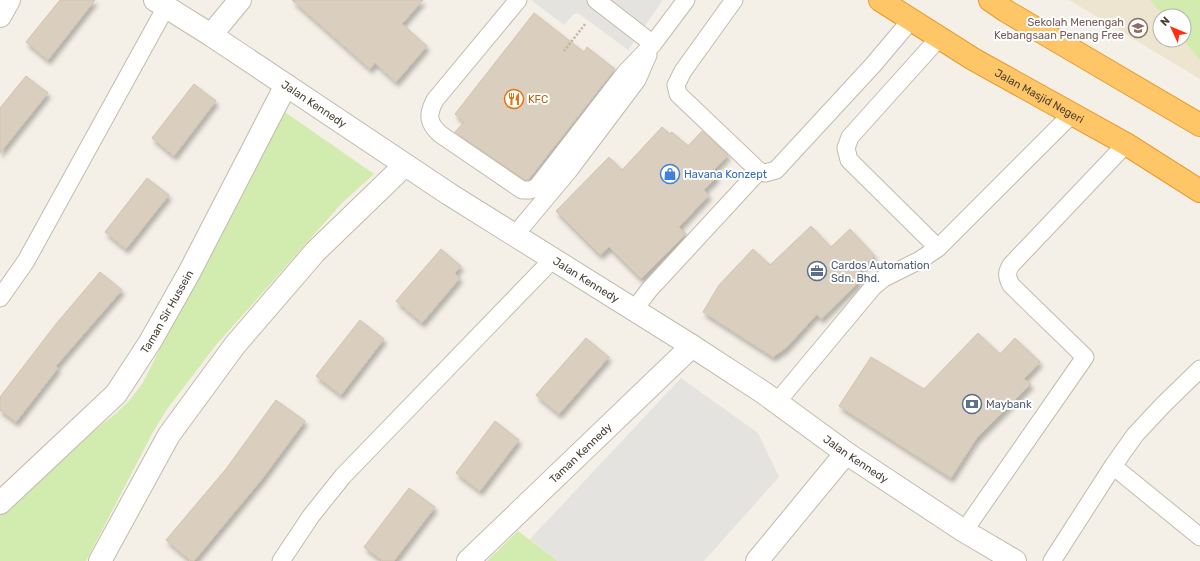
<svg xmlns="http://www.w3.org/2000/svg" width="1200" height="561" font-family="Rubik,sans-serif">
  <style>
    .education { fill: #eee5d0; fill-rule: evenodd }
    .green { fill: #d2ebae }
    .parking { fill: #e5e3df }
    .building { fill: #dacebf; stroke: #d2c3af; filter: url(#shadow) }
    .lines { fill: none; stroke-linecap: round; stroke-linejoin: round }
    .lane-casing { stroke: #c3baac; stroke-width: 19 }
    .street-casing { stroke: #c3baac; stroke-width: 24 }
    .highway-casing { stroke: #e69b2f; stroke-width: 24 }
    .path { stroke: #c3b399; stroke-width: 2.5; stroke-dasharray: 2 2; stroke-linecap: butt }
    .lane { stroke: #fff; stroke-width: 17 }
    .street { stroke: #fff; stroke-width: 22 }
    .highway { stroke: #ffc667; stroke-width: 22 }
    .labels { text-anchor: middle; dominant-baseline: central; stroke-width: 4; stroke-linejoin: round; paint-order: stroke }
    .education-label { font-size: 11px; fill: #785e54; stroke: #fff; text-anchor: end }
    .street-label { font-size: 11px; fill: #484035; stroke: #fff }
    .food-label { font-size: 11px; fill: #c56008; stroke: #fff; text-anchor: start }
    .shop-label { font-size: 11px; fill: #366cbe; stroke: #fff; text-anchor: start }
    .service-label { font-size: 11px; fill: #4e5e75; stroke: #fff; text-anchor: start }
  </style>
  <defs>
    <filter id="shadow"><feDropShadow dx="2.5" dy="4.5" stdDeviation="2" flood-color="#0004"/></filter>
  </defs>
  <rect width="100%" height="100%" fill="#f4f0e7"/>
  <path class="education" d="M1069,0H1200V79ZM1160,16H1184V40H1160Z"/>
  <path class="green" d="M1150,0H1200V60L1183,40L1184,16H1163Z
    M282,110L374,174L342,203L216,345L167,409L153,432L86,561H0V515L60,458L114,415L129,401L142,384Z
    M518,531L558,561H487Z"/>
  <path class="parking" d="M531,0H663L628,50L578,13L574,14L564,25Z
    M681,378L758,433L779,477L704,561H558L530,539Z"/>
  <path class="building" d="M60,0H95L48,60L26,42Z
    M292,0H423L402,24L427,46L396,82L375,63L370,69Z
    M534,13L584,52L587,47L615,69L528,180H525L455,132L464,122L455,114Z
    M26,76L48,93L0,153V108Z
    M194,84L216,101L174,156L152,138Z
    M662,127L670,134L672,132L688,146L702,131L728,155L712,172L717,177L704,190L709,195L679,227L686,234L641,279L609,247L600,255L556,211L609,157L622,170Z
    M147,178L169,195L126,249L105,232Z
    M811,226L831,247L850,229L875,256L854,276L860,281L821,319L817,314L787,347L773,357L703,312L719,285L753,249L770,265Z
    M441,249L461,266L455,273L460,278L422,323L396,301Z
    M100,272L122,290L56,366L58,368L16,422L0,410V397L56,324Z
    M360,320L384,339L341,395L316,376Z
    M978,333L1000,354L1015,338L1040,362L1024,379L1031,384L976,439L951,478L839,406L871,357L924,389Z
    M586,338L609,357L559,414L536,395Z
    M276,400L305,421L262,479L194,561H191L166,540L226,469Z
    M495,421L519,440L480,491L456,473Z
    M409,488L435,507L394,561H383L364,547Z"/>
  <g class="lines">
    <defs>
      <path id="lane" d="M518,0L435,100C427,115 428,123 440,134L522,190H530L537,187L626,72L653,44L686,0
        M596,0L653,44
        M734,0L683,71L676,85L678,94L759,171L765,173L776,170L873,65L911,20
        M515,235L570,169L637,80L648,55
        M938,248L849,160L846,148L850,137L939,38
        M0,298L26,261L166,7
        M634,310L649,290L759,171
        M777,402L873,287L884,278L920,260L938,248L1072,114
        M1113,466L1200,537
        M964,531L1085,357L1011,285C1007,277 1006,273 1011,265L1126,144
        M281,561L311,516L343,476L553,259
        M1052,561L1113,466L1135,435L1163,405L1200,369"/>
      <g id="street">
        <path id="s1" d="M155,0L211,35L449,194L692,346L764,393L846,453L964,531L1015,561"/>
        <path d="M0,16L9,0"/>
        <path d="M211,35L240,0"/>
        <path id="s2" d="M0,503L116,394L150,342L189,273L286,85"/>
        <path d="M100,561L169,435L235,345L315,252L405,165"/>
        <path id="s3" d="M468,561L692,346"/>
        <path d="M757,561L846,453"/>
      </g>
      <g id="highway">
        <path id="s4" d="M880,0L973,59L1126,144L1200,191"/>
        <path d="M990,0L1006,11L1200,125"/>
      </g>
    </defs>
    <use href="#lane" class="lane-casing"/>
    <use href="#street" class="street-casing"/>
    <use href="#highway" class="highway-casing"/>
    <path class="path" d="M564,51L586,23"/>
    <use href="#lane" class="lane"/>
    <use href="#street" class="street"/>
    <use href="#highway" class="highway"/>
  </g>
  <defs>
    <symbol id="school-ring" viewBox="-11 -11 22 22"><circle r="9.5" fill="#fff" stroke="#8d6e63" stroke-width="1.5"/><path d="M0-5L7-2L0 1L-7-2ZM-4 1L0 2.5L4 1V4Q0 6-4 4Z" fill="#8d6e63"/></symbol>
    <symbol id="restaurant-ring" viewBox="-11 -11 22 22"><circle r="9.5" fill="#fff" stroke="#e8710a" stroke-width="1.5"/><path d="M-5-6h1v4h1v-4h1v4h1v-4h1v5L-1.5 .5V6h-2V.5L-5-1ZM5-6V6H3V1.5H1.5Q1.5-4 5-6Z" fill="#e8710a"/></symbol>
    <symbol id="shop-ring" viewBox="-11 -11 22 22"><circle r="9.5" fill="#fff" stroke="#3f7fe0" stroke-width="1.5"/><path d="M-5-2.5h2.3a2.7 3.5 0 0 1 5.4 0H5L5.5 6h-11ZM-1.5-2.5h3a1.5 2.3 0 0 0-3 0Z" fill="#3f7fe0"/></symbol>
    <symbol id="office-ring" viewBox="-11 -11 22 22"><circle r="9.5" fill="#fff" stroke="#5c6f8a" stroke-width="1.5"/><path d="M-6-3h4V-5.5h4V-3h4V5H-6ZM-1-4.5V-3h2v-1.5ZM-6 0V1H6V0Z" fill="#5c6f8a"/></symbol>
    <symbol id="bank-ring" viewBox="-11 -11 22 22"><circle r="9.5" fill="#fff" stroke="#5c6f8a" stroke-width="1.5"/><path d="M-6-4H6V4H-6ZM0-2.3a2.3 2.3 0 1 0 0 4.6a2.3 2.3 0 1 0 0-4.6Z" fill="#5c6f8a"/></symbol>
  </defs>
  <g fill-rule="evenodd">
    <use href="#school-ring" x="1127" y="17" width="22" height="22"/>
    <use href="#restaurant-ring" x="503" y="88" width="22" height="22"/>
    <use href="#shop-ring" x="659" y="163" width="22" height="22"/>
    <use href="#office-ring" x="806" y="260" width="22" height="22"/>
    <use href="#bank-ring" x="961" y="393" width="22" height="22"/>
  </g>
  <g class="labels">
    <g class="education-label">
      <text x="1124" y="22">Sekolah Menengah<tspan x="1124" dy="13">Kebangsaan Penang Free</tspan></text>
    </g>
    <g class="street-label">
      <text stroke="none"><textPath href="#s4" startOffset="186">Jalan Masjid Negeri</textPath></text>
      <text stroke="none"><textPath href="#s1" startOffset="190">Jalan Kennedy</textPath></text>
      <text stroke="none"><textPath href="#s1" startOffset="514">Jalan Kennedy</textPath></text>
      <text stroke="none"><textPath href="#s2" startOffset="256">Taman Sir Hussein</textPath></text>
      <text stroke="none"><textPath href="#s3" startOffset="156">Taman Kennedy</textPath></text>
      <text stroke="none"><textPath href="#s1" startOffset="838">Jalan Kennedy</textPath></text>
    </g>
    <g class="food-label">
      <text x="528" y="99">KFC</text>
    </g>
    <g class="shop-label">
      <text x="684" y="174">Havana Konzept</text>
    </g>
    <g class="service-label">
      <text x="831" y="265">Cardos Automation<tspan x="831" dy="13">Sdn. Bhd.</tspan></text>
      <text x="986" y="404">Maybank</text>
    </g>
  </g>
  <g transform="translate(1172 28) rotate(314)"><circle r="19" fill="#ffffff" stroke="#b6b3ae"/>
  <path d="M0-3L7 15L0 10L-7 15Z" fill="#ff2d13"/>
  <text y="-6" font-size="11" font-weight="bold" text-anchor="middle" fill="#484035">N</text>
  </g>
</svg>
